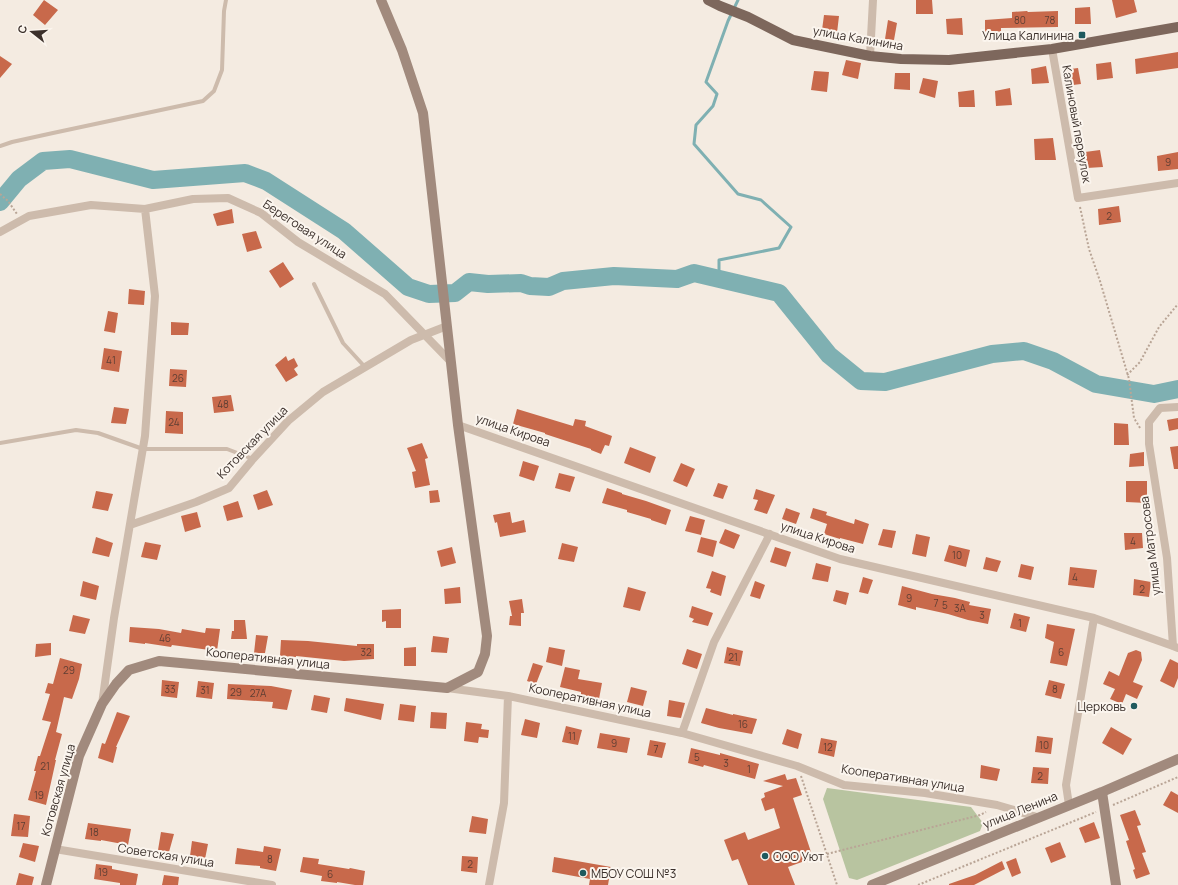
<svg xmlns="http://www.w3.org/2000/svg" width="1178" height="885" font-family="Manrope,sans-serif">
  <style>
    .green { fill: #b8c4a0 }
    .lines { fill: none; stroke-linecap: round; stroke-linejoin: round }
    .stream { stroke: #7fb0b2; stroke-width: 3 }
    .river { stroke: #7fb0b2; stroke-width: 18 }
    .building { fill: #c8694b }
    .path { stroke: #b9a596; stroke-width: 2; stroke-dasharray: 2 2; stroke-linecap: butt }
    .lane { stroke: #cdbbac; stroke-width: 4 }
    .street { stroke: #cdbbac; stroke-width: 8 }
    .secondary { stroke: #a18a7d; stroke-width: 10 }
    .primary { stroke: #7d675c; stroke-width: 10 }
    .poi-dot { fill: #1f5a5e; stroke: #fbf5ee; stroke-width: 1.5 }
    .labels { text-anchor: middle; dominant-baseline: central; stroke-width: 4; stroke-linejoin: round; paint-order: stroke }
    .number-label { font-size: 10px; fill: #5e3e33 }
    .poi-label { font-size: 12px; fill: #3b302b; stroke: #fbf5ee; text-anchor: end }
    .street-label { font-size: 12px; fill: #3b302b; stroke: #fbf5ee }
  </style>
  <rect width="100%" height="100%" fill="#f4ebe1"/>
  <path class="green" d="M827,788L971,807L983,823L980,831L857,880L849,878L823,799Z"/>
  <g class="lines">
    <path class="stream" d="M719,279V260L779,248L791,227L761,200L738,194L694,144L696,125L713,106L717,94L706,82L728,21L738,0"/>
    <path class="river" d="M0,202L19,179L43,161L70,159L153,180L245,173L266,181L344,231L408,287L429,294L455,293L469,282L488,284L521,283L530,286L549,287L563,281L614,276L677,279L694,273L779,293L829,355L861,381L885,382L992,354L1024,351L1053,361L1096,384L1154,394L1178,389"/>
  </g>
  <path class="building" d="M44,0L58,10L45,25L33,15Z
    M916,0H932L933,14H916Z
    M1112,0H1134L1137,12L1116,18Z
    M1090,7L1091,24H1075V8Z
    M1027,11L1028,12L1058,11V27L1001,28V35L985,36V20L1012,18V12Z
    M824,15L839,16L837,33L822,30Z
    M962,18L963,35L947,34L946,19Z
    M888,20L897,23L894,40L885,39Z
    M1178,52V68L1136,74L1135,59Z
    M0,56L12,64L0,78Z
    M846,60L861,63L858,79L842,75Z
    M1111,62L1113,78L1097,80L1096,64Z
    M1046,66L1049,83L1032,84L1031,69Z
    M1078,68L1081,84L1065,86L1063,70Z
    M814,71L829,72L827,92L811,90Z
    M895,73H910V90L894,89Z
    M923,78L938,81L935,98L919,93Z
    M1010,88L1012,105L996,106L995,91Z
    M974,90L975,107H959L958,92Z
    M1053,138L1056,160H1035L1034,139Z
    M1100,150L1103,167L1087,168L1085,152Z
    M1178,152V169L1158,171L1157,156Z
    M1119,206L1121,222L1099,225L1098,209Z
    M232,209L234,223L217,226L213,214Z
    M256,231L262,248L247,252L242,234Z
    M283,262L294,279L280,288L269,271Z
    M129,289L145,291L144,305L128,304Z
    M108,311L118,313L115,333L104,331Z
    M171,322L189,323L188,335H171Z
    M104,348L122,351L119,372L101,369Z
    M286,356L288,361L294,358L298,366L294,369L298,375L286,382L275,365Z
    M170,369L187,370L186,387L169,386Z
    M231,395L234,411L214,413L212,397Z
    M114,407L129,409L126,424L111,423Z
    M517,409L573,426L575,419L586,421L585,426L612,436L609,446L605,445L601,454L591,450V449L545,434V433L513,424Z
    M166,411L183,412V434L165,433Z
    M1178,418V429L1169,431L1167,420Z
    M1114,423L1128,424L1129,445H1114Z
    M422,443L428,458L425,459L430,485L415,488L412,472L416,471L407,448Z
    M1178,446V469H1174L1170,447Z
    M630,447L656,457L650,473L624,463Z
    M1144,452V466L1129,467L1130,454Z
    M523,461L539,466L534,481L519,476Z
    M681,463L695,469L687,487L673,481Z
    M559,473L575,477L570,492L555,488Z
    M1126,481H1147V503L1126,502Z
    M718,483L728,486L723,499L713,496Z
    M607,488L622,493V494L646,501L671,510L666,525L651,520V519L627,512V510L602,503Z
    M756,489L775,495L767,514L754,510L758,500L753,499Z
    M267,490L273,505L258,510L253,495Z
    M438,490L440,502L430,503L429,491Z
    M96,491L113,494L108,511L92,508Z
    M238,501L243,517L227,521L223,506Z
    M786,508L800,513L796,524L782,519Z
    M813,508L827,512L826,515L854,524L855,519L869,524L863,544L840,538V539L824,534L827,524L810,518Z
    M197,512L201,527L185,532L181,516Z
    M510,512L512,523L524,520L526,532L500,537L497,522L495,523L493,515Z
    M690,516L705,520L701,535L685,531Z
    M725,529L740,535L734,549L719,543Z
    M883,529L896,531L892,548L878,545Z
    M1124,533H1142L1143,548L1125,550Z
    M916,534L930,537L926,557L912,554Z
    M96,537L113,543L109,557L92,553Z
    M701,537L717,541L713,557L697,552Z
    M145,542L161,545L157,560L141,557Z
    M562,543L578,547L574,562L558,559Z
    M949,545L970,550L966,567L944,561Z
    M452,547L456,563L441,567L437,551Z
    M775,547L791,552L786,567L770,562Z
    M986,557L1001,561L997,572L983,569Z
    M816,563L831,567L828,582L812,579Z
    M1021,564L1034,567L1031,580L1018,577Z
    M1070,567L1097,570L1094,588L1068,585Z
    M712,571L726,576L721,596L710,592L711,589L706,588Z
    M863,577L873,580L868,594L859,592Z
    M1134,579L1151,582L1149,597L1133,595Z
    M83,581L99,586L96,600L80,596Z
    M755,581L765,585L760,599L750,596Z
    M902,586L932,594L955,598L970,602L969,605L991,609L988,624L968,620L948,614L916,607V610L898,605Z
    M460,587L461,603L445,604L444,589Z
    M628,587L646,592L640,611L623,607Z
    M836,590L849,593L846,605L833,601Z
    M522,599L524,613H521V626L509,625L510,616H512L509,601Z
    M692,606L713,613L708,626L692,622L694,619L689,617Z
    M401,609V628H386V621L382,622V610Z
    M1014,613L1030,617L1026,632L1010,628Z
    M73,615L90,619L85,634L69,631Z
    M234,620H245L247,639H231L232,631H234Z
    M1047,624L1075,629L1067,666L1050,663L1054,642L1045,638Z
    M130,627L159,629L181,633L182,629L205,633L206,628L220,629L217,651L172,645L171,647L145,643V644L129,642Z
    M256,635L268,636L265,653H254Z
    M433,636L449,638L447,653L431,652Z
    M281,640L308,641L357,646V644H374V659L344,661L296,656V657L280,656Z
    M51,643V655L35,657L36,644Z
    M416,647V666H404V648Z
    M549,647L565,650L562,666L546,662Z
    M727,647L743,651L740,666L724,663Z
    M687,649L702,654L697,669L682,664Z
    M1136,650L1141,652L1142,660L1133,682L1143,686L1137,699L1126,694L1122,704L1110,699L1115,689L1103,684L1109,671L1119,676L1128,653Z
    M60,658L82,664L79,679L72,699L64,697L56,732L62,734L55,760H56L46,805L28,800L36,771H34L38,756H40L51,722L42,720L50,694L45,693L48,683L53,684Z
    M1170,659L1178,663V678L1174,688L1160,681Z
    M533,663L543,666L536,684L527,681Z
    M565,667L580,670L578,679L602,683L599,699L581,695V692L560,687Z
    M162,680L179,682L177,698L161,696Z
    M1049,680L1065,684L1061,699L1045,695Z
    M198,681L214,683L212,699L196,697Z
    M228,684L271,686L292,690L287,710L272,708L273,702L227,699Z
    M631,687L647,691L643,706L627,702Z
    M314,695L330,698L327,713L311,710Z
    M346,698L384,704L381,720L344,711Z
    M669,700L685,703L681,718L667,716Z
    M400,704L416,706L414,722L398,720Z
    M706,708L733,715V714L757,719L752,734L719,728L701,723Z
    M117,712L130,716L116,747H117L113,763L98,758L102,743L105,744Z
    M431,712L447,713L446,729L430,728Z
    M525,719L540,723L537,738L521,735Z
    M466,722L482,724L481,729L489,730L488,738L479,737L478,743L464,741Z
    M566,726L582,730L578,745L562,742Z
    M1111,727L1132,739L1123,755L1102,743Z
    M787,729L802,734L798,749L782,744Z
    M600,733L630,738L627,753L597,748Z
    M1037,736L1053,738L1051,754L1035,752Z
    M821,738L837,741L834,757L818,753Z
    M650,740L666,743L662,758L647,755Z
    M691,748L720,755V753L759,764L755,779L704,765L703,767L688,763Z
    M981,765L1000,769L997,781L980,778Z
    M1033,767L1049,768L1048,784L1031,783Z
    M785,774L787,780L796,778L802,795L793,798L813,858L788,867L795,885H748L738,859L732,861L724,840L745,832L748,840L780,828L774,808L765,811L761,799L765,797L764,793L783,786L763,781Z
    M1171,791L1178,795V813L1163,805Z
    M1135,810L1141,825L1137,826L1146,852L1142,853L1150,874L1136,879L1133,870L1135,869L1126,841L1129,840L1120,815Z
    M14,814L30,816L28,837L11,836Z
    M472,816L488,819L486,834L469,832Z
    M1094,822L1100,838L1085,843L1079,828Z
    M88,823L131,829L128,845L101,840V841L85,839Z
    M161,832L174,834L169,852L158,850Z
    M192,841L208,844L205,859L190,856Z
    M1060,842L1066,857L1051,863L1045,848Z
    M23,843L39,846L35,862L19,857Z
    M264,846L281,849L276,871L260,868V866L235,864L237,848L263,852Z
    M462,856L478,857L477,873L461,871Z
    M303,857L319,859L318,864L349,869L350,868L365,871L363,885H355L337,882V883L321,881L322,876L300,872Z
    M554,857L611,867L608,885H589L590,879L552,872Z
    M1016,858L1021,873L1012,877L1006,862Z
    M1002,861L1005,869L974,885H949V884L975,875Z
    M96,864L112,866V869L138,874L136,885H120V883L94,879Z
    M19,873L34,877L32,885H16Z
    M164,875L179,877L178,885H162Z"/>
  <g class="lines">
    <path class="path" d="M0,194L8,201L17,214
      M1080,207L1089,249L1100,281L1129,379L1134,418L1140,428
      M1127,375L1140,362L1159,327L1178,304
      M801,776L837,885
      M1113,805L1178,777
      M827,854L980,815L986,812
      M918,885L1096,812"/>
    <path class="lane" d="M0,146L12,142L53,133L203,101L214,91L222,70L224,11L226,0
      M314,284L343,343L365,367
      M0,443L76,430L98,433L143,449H227L253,459"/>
    <path class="street" d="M1052,49L1078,198L1178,183
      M870,56L873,0
      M0,232L29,216L91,205L145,209L193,199L228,198L261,213L298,242L385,294L451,362
      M458,425L840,559L1094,618L1173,646L1178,648
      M130,525L196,502L229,488L253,459L288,421L323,392L411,340L447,326
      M1173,646L1167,558L1149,444V422L1160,408L1178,407
      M447,688L508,696L682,733L797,766L844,785L925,793L997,805L1037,817
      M102,704L114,618L145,436L155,296L145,209
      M682,733L714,642L770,534
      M1069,805L1066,785L1094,618
      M55,849L272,885
      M489,885L504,803L508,696"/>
    <path class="secondary" d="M1102,792L1116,885
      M46,885L79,756L102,704L116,684L129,670L159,661L447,688L478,672L485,654L487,636L458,425L423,113L402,50L381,0
      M872,885L1102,792L1178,759"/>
    <path class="primary" d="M708,0L720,6L748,17L793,40L870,56L901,59L949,60L1052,49L1178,27"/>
  </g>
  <g class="poi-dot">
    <rect x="1078" y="31" width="8" height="8" rx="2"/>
    <circle cx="1134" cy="706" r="4"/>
    <circle cx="765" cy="856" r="4"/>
    <circle cx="583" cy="873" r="4"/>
  </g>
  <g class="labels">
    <g class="number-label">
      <text x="1020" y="20">80</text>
      <text x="1050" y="20">78</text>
      <text x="1168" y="162">9</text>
      <text x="1109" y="216">2</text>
      <text x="111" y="360">41</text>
      <text x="178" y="378">26</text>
      <text x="223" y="404">48</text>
      <text x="174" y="422">24</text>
      <text x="1133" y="541">4</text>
      <text x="957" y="555">10</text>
      <text x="1075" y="577">4</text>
      <text x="1142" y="589">2</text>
      <text x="909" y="598">9</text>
      <text x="936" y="603">7</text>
      <text x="945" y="605">5</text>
      <text x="960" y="608">3А</text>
      <text x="982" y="615">3</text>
      <text x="1020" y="623">1</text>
      <text x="165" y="638">46</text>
      <text x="366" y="652">32</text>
      <text x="1061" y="652">6</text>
      <text x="733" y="657">21</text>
      <text x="69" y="670">29</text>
      <text x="170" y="689">33</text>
      <text x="1055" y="689">8</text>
      <text x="205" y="690">31</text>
      <text x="236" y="692">29</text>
      <text x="258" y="693">27А</text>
      <text x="743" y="724">16</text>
      <text x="572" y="736">11</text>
      <text x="614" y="743">9</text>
      <text x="1044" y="745">10</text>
      <text x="828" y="747">12</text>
      <text x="656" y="749">7</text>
      <text x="697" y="757">5</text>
      <text x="726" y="763">3</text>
      <text x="45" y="766">21</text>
      <text x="749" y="769">1</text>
      <text x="1040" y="776">2</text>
      <text x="39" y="795">19</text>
      <text x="21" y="826">17</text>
      <text x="94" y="832">18</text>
      <text x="270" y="859">8</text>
      <text x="470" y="864">2</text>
      <text x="103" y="872">19</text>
      <text x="330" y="874">6</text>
    </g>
    <g class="poi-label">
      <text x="1074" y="35">Улица Калинина</text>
      <text x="1126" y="706">Церковь</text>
      <text x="773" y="856" text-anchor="start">ООО Уют</text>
      <text x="591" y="873" text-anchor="start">МБОУ СОШ №3</text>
    </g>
    <g class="street-label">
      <text transform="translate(858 38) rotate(10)">улица Калинина</text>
      <text transform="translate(1077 124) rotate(80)">Калиновый переулок</text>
      <text transform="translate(305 229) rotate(33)">Береговая улица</text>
      <text transform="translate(513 430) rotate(19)">улица Кирова</text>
      <text transform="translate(252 442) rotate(-46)">Котовская улица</text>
      <text transform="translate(818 537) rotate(18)">улица Кирова</text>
      <text transform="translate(1150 546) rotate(-97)">улица Матросова</text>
      <text transform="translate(268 658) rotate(6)">Кооперативная улица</text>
      <text transform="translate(590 700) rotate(12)">Кооперативная улица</text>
      <text transform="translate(903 778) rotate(9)">Кооперативная улица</text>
      <text transform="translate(58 790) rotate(-74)">Котовская улица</text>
      <text transform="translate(1020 810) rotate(-22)">улица Ленина</text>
      <text transform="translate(166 855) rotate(9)">Советская улица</text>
    </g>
  </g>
  <g transform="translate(32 32) rotate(287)" stroke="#fbf5ee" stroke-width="3" paint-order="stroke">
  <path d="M0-3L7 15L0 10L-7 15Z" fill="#3b302b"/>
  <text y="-6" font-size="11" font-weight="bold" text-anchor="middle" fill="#3b302b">С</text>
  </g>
</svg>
